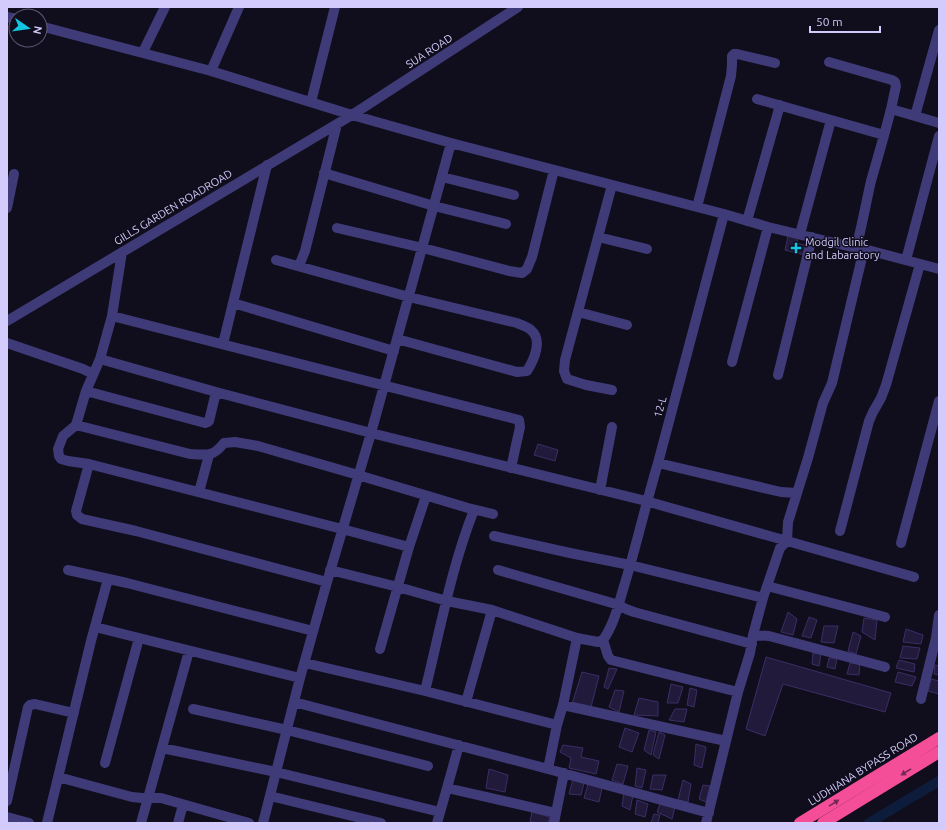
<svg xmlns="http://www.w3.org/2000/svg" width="946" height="830" font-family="Ubuntu,sans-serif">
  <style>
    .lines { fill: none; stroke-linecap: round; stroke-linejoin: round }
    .canal { stroke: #0d1c3a; stroke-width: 10 }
    .building { fill: #221a3b; stroke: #3b2e66 }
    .minor { stroke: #3f3b78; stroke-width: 10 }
    .highway { stroke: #f34e97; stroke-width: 12 }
    .oneway { fill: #762a53 }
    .poi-dot { fill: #10c6e3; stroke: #100d1c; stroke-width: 1.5 }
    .labels { text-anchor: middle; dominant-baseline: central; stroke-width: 3; stroke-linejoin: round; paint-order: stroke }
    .street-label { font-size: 11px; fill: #d2cbfb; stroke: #100d1c }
    .poi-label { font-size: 11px; fill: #d2cbfb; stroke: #100d1c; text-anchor: start }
  </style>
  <rect width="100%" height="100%" fill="#100d1c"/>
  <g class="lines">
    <path class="canal" d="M869,823L939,781"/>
  </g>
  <path class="building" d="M788,236L798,238L797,243L807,246L805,255L785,250Z
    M538,444L558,450L555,461L534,455Z
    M788,612L797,619L793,635L781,632Z
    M809,617L817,620L811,638L802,636Z
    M864,618L877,620L875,640L862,632Z
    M824,626H838L834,643L821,642Z
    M906,629L923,635L921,644L903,642Z
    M853,632L861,636L856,654L848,651Z
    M903,646L920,648L917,659L900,658Z
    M813,653L821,654L819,666L812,664Z
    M766,657L891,693L885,712L783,684L765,736L746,729Z
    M829,658H837L835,669L827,667Z
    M899,660L915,664L914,672L896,668Z
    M850,663H860L859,675L847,674Z
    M935,665L939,666V675L934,674Z
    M609,668L617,669L608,689L604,687Z
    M582,672L599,676L591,707L572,704Z
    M898,672L916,677L912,686L895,682Z
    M931,679L939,681V694L928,691Z
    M671,684L683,687L678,703H667Z
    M690,688L697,690L694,707L687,705Z
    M615,690L624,691L619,712L609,707Z
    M639,698L658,702V716L634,715Z
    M675,709H687L684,722L669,720Z
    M625,728L639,733L632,752L619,747Z
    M649,730L656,732L651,755L644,750Z
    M659,732L665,735L659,759L653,755Z
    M696,744L706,747L702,768L694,765Z
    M563,745L583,748L581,757L599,761L596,774L569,768L571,758L560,752Z
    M617,764L628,766L623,784L612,780Z
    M637,768L646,770L642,788L635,786Z
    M489,769L508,775L505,792L486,788Z
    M653,775H666L662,790L650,789Z
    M573,779L584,783L581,795L569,794Z
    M683,780L691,784L688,802L678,800Z
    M588,784L602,788L599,802L584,798Z
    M703,785L710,786L706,802L699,799Z
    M624,792L633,795L630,810L622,806Z
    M637,800L648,804L645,817L635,814Z
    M660,804L675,807L672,819L657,812Z
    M532,812L550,817L548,823L530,822Z
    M654,814L660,815L658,823H651Z"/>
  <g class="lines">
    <path class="minor" d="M7,17L16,19
      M40,26L211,71L352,115L451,143L724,214L768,227L856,248L864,249L939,269
      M143,52L165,7
      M829,62L892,80L895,82L896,86L891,109
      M211,71L239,7
      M757,99L884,135
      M311,102L335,7
      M915,116L939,30
      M324,173L434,206L506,224
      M442,177L514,195
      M612,185L565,360L564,371L567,379L586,385L612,390
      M697,207L731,76L732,65V56L734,54H737L775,63
      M7,208L14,174
      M747,221L780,105
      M337,228L423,248L509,271L522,273L527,269L532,257L554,170
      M800,234L831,120
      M598,237L647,249
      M856,248C862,226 866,203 871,181C878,157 885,133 891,109L939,123
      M276,260L409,297L517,323C521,325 528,327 531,330C543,340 534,360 527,371L517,372L397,339
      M906,260L939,136
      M299,266L305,251L337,124
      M233,303L267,165
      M578,312L627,325
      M112,316L519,420L520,427L511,468
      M7,321L352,115L518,7
      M7,343L83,369L93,374
      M223,344L233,303L394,351
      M100,359L112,316L122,252
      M732,362L768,227
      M778,375L812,237
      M86,391L205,423L208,422L209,421L216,392
      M76,425L190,454C207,455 213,457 224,443L235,442L258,446L358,475L468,508L493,514
      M658,463L781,492L797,493
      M89,464L342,529L409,547
      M600,490L612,427
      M199,492L209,455
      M840,531L869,421L873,412L881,398L886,385L920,264
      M494,536L570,553L630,565L763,598L780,548L787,541L788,522L808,458L823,403L832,383L864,249
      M901,543L939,401
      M68,570L127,583L313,631
      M498,570L619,605L626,609L634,612L752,644
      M327,582L136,531L82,519L77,515L76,511L89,464L68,461L61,459L59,456L58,449L63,436L76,425L86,391L100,359L216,392L371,433L646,501L914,577
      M767,586L885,617
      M95,627L300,678
      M753,635L769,636L885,667
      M577,638L598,642L603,640C615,623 619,602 625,583C637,543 646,503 658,463L724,214
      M603,640L608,656L611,660L738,692
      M380,649L409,547L426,496
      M305,663L425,691L557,725
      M425,691C440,631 451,568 474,510
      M921,699L936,638L939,615
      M294,702L548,769L557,725L563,705L577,638L492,610L447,601L398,587L330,570
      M466,702L492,610
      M563,705L726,741
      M193,709L287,730L428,766
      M162,748L276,772L440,812
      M105,763L139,638
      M548,769L709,813
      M58,777L132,797L142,798H161L249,823
      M447,788L459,745
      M270,796L381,823
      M7,801L28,707L30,705L35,704L74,713
      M7,817L29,823
      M47,823L91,641L108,579
      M141,823L189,651
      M178,823L183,805
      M263,823L300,678L327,582L371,433L451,143
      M437,823L447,788L556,813
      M554,823L564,773
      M706,823L738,692L750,653L753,635L763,598"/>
    <path class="highway" d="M800,823L939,738
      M823,823L939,752"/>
  </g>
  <defs><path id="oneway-solid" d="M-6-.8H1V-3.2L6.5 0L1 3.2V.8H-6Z"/></defs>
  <g class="oneway">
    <use href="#oneway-solid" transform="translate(906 772) rotate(148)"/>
    <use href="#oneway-solid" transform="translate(834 803) rotate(-32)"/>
  </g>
  <path class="poi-dot" d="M794 242h4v4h4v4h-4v4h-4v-4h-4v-4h4z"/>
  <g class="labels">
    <g class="street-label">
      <text transform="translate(429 51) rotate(-33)">SUA ROAD</text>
      <text transform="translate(173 207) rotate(-31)">GILLS GARDEN ROADROAD</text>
      <text transform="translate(660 407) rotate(-75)">12-L</text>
      <text transform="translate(863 769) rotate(-32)">LUDHIANA BYPASS ROAD</text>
    </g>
    <g class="poi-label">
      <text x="805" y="242">Modgil Clinic<tspan x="805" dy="13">and Labaratory</tspan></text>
    </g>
  </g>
  <rect width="946" height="830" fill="none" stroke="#d2cbfb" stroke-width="16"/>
  <g transform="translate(28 28) rotate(103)"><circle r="19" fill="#100d1c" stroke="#5e5975"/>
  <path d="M0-3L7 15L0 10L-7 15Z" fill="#10c6e3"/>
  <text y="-6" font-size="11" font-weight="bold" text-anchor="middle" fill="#d2cbfb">N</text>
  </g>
  <path d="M810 26v6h70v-6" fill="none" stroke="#d2cbfb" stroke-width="2"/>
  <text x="816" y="26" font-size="12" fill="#d2cbfb" stroke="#100d1c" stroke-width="3" paint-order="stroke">50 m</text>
</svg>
